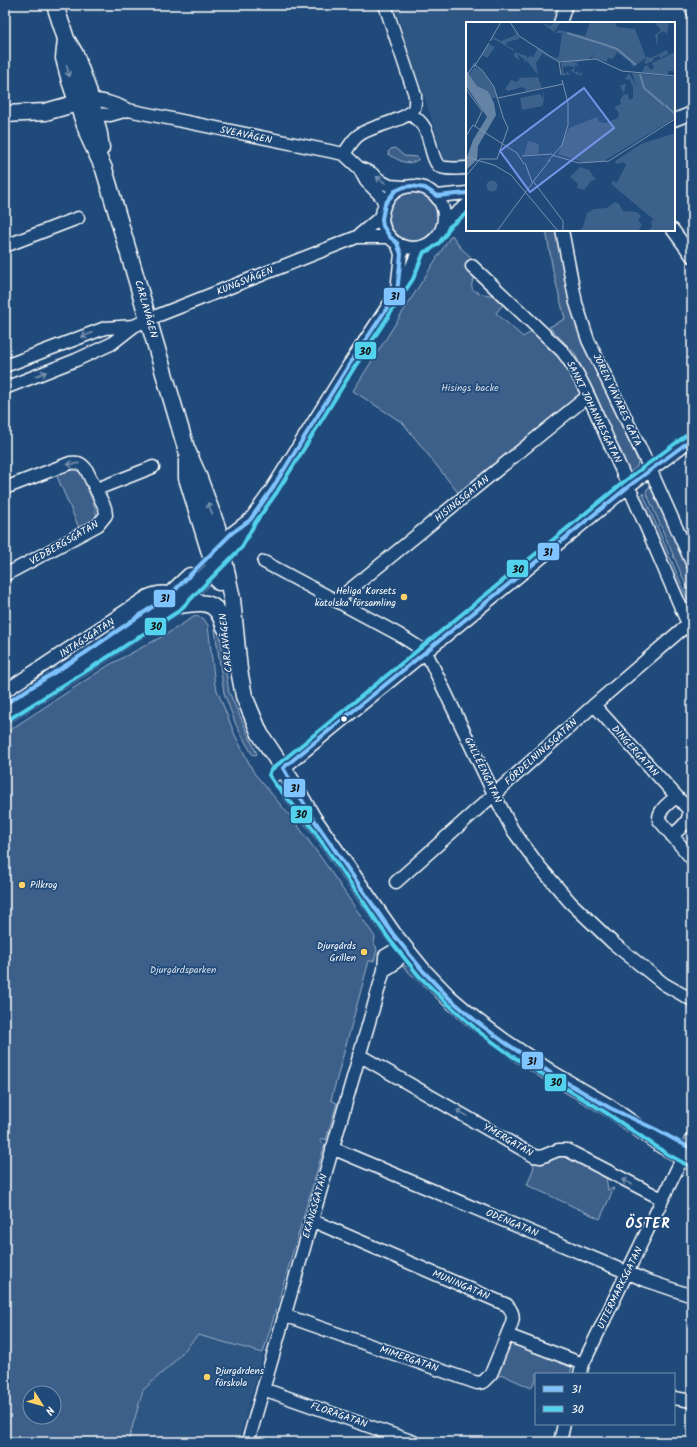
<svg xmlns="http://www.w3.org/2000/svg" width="697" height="1447" font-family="Kalam,sans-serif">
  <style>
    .built { fill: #2e5683 }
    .green { fill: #3c618b; stroke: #9eb0c5; fill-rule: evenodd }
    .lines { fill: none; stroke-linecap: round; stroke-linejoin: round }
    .minor-casing { stroke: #fff; stroke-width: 15 }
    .major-casing { stroke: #fff; stroke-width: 19 }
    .minor { stroke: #1f4a7a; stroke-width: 12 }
    .major { stroke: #1f4a7a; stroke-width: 16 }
    .bus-1-casing { stroke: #1f4a7a; stroke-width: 7 }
    .bus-2-casing { stroke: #1f4a7a; stroke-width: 7 }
    .bus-1 { stroke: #80c4ff; stroke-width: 4 }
    .bus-2 { stroke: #53d2ee; stroke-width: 4 }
    .oneway { stroke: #7992af }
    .poi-dot { fill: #ffd166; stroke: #1f4a7a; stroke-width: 1.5 }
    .bus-dot { fill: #fff; stroke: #1f4a7a; stroke-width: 1.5 }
    .labels { text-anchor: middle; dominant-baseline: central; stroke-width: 3.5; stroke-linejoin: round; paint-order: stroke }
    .street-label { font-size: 10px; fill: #fff; stroke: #1f4a7a }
    .park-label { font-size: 10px; fill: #d8dfe8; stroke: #1f4a7a }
    .poi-label { font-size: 10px; fill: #fff; stroke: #1f4a7a; text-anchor: end }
    .district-label { font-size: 14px; font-weight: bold; letter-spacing: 1px; fill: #fff; stroke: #1f4a7a }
    .inset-river { fill: none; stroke: #6583a4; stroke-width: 2 }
    .inset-road { fill: none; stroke: #7992af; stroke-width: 1 }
    .view { fill: #7795e8; fill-opacity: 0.15; stroke: #7795e8; stroke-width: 2 }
    .inset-edge { fill: none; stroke: #fff; stroke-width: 2 }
    .line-badge { stroke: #1f4a7a; stroke-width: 1.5 }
    .pale-badge-label { font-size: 11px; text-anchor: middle; font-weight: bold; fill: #111 }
  </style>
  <rect width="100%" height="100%" fill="#1f4a7a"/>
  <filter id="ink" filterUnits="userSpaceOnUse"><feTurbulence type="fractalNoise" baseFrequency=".025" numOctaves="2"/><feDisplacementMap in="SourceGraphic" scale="8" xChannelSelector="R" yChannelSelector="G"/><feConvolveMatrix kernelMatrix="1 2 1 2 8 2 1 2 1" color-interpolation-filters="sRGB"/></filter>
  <g filter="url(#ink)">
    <path class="built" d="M393,5H561L555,23H467V164L445,162L422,89L406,47L400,20Z
      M198,1335L263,1354L238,1442H128L143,1390L172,1364Z"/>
    <path class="green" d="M395,148L404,156L417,157L419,159C408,167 399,160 389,155L388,152L391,149Z
      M389 216a25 25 0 1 1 50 0a25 25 0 1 1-50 0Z
      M546,230H557L558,232L565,276L586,343L638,461L637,467L629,473L596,396L574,352L549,327L565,319L553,271Z
      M452,235L460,247L473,259L468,264L475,277C463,295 487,294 497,296C501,297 503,299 505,302L496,313L523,337L532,331L561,358L566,364L581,394L459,494L403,423L353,391L450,237Z
      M71,467L79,468L95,507L97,519L79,528L56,474Z
      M654,484L692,575V599L646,492L647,489Z
      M643,493L692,609V613L690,615L639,498Z
      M208,613L217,617L229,692L257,754L255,755L252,754L236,725L224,693L214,623Z
      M195,616L203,618L208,625L215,685L235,735L254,773L296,823L327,866L375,937L374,944L376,946L377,950L374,961H369L331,1100L337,1103L326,1140L321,1138L320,1142L325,1144L263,1353L198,1335L172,1364L143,1390L128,1442H5V733L109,665L165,635ZM30,1393H54V1417H30Z
      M284,794L309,821L374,918L364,909L308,828L283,798Z
      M402,966H406L410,968L439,999L618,1121L615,1122L515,1062L471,1029Z
      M558,1156L569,1158L606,1177L608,1190L614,1188L600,1219L527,1185L534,1167L532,1161L539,1163Z
      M516,1342L568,1362L572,1368L570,1374H536V1381H535L531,1388L503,1375L496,1377L510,1344Z"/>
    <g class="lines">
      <defs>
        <path id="minor" d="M689,5L692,10
          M560,23L566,5
          M90,99C105,101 115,103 128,110L344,154L359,168L371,173L382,182L390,186L404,187
          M409,113C416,118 423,123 426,131C430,139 432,160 439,166C446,170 459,168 467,168
          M94,114L110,115L128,110
          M674,120L692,113
          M344,154C348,148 353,139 359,135C372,125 403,122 413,110C416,106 415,100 415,95L385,5
          M359,168L366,181L381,196L385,204
          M382 217a31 31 0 1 1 62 0a31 31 0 1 1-62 0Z
          M437,196L467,193
          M444,223L467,205
          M562,230L576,303L588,340L651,471L692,563
          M673,230L692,256
          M357,237H390
          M397,243L401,254L397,290
          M5,246L78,218
          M472,266L562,351C581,374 596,413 608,440C637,504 664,569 692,633
          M5,366L105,328L134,326
          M5,388L76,360L111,344L134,326L149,319L357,237L383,215
          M5,488L70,463C78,462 81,463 86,469L105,508L106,515L98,525L5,575
          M97,489L153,467
          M221,545L232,533L249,520
          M224,558L238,543L245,531L250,520L272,489L349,365L408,276L420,247
          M264,562L398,634L426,652L494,794L512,829L539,866L570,902L613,943L664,984L692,1000
          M336,601L588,396
          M5,691L148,596C156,593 163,591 171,594
          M594,705L688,809C693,820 679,829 672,836
          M275,775L629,486L692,439
          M676,797C669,803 658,810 659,820L692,859
          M396,882L594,705L688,624
          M384,970C395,965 399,960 404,949
          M359,1055L534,1156L541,1157L558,1150H567L662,1199
          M332,1148L645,1280L692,1296
          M311,1220L507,1305C517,1316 512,1323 507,1335L583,1364
          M284,1315L477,1383L483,1382L491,1374L507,1335
          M580,1374L583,1364L692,1138
          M263,1389L414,1442
          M674,1398L692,1401
          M248,1442L384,970L385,956L395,950L404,949
          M560,1442L564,1424"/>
        <path id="major" d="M55,5L66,39L75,54L88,90L99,134L101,148
          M66,39L64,58L70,81L89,137L104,169L186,448L197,473L217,527L232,599L239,670L244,696L260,734L292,782L312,817L393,934L423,971L449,998L477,1022L504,1042L552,1074L610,1108L662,1145L692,1161
          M5,114L45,112L88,100
          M187,460V478L219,582
          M175,606C189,604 209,598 218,612C221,616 223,622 225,627
          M123,627L171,594L190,576
          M5,715L88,663L175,606L221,561"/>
      </defs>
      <use href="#minor" class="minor-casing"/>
      <use href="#major" class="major-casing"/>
      <use href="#minor" class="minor"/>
      <use href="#major" class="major"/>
      <defs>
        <path id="bus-1" d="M692,439L629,486L283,768L312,817L393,934L423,971L449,998L477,1022L504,1042L552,1074L610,1108L657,1130L692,1149
          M5,704L85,653L171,594L232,533L250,520L272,489L349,365L397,293L401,254L397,243L390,237L383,226L382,219L385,204L395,191L404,187L411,186L425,188L437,196L467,193"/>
        <path id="bus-2" d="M688,434L625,481L271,770L269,775L275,784L308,822L389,939L419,976L448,1004L478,1031L512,1056L605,1112L667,1154L689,1166
          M8,720L91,668L179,611L242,547L255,523L277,492L354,368L413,279L424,252L430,250L439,243L446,234L449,227L467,213"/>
      </defs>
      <use href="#bus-1" class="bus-1-casing"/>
      <use href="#bus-2" class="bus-2-casing"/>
      <use href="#bus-1" class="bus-1"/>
      <use href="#bus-2" class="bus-2"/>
    </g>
    <defs><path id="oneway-shaft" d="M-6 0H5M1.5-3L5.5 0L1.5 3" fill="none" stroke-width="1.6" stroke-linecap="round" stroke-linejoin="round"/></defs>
    <g class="oneway">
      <use href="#oneway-shaft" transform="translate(68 71) rotate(75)"/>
      <use href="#oneway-shaft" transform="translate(381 180) rotate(-145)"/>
      <use href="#oneway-shaft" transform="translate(87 335) rotate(159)"/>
      <use href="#oneway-shaft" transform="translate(41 374) rotate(-22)"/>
      <use href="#oneway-shaft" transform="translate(73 464) rotate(174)"/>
      <use href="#oneway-shaft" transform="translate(210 508) rotate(-110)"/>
      <use href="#oneway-shaft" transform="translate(462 1113) rotate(-150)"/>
      <use href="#oneway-shaft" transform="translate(627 1182) rotate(-153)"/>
    </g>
  </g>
  <g class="poi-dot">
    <circle cx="404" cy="597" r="4"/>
    <circle cx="22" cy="885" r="4"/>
    <circle cx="364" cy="952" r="4"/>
    <circle cx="207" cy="1377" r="4"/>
  </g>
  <circle class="bus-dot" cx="344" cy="719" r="3.5"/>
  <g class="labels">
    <g class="street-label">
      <text transform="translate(246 135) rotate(12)">SVEAVÄGEN</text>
      <text transform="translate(245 281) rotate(-22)">KUNGSVÄGEN</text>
      <text transform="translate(146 309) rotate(74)">CARLAVÄGEN</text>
      <text transform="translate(617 400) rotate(65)">JÖREN VÄVARES GATA</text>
      <text transform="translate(594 412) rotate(64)">SANKT JOHANNESGATAN</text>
      <text transform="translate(462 499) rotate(-39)">HISINGSGATAN</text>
      <text transform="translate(64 543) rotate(-30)">VEDBERGSGATAN</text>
      <text transform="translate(87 638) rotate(-33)">INTAGSGATAN</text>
      <text transform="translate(226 643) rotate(-96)">CARLAVÄGEN</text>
      <text transform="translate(635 751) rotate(48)">DINGERGATAN</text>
      <text transform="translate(541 752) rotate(-42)">FÖRDELNINGSGATAN</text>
      <text transform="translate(483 770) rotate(64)">GALLÉENGATAN</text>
      <text transform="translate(508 1140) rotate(30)">YMERGATAN</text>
      <text transform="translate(315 1206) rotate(-74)">EKÄNGSGATAN</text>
      <text transform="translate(512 1223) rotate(23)">ODENGATAN</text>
      <text transform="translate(461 1285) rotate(23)">MUNINGATAN</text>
      <text transform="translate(620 1288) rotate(-64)">UTTERMARKSGATAN</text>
      <text transform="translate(409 1359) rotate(19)">MIMERGATAN</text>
      <text transform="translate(339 1415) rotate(19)">FLORAGATAN</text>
    </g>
    <g class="park-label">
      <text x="470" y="388">Hisings backe</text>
      <text x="183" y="970">Djurgårdsparken</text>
    </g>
    <g class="poi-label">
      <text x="396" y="591">Heliga Korsets<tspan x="396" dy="12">katolska församling</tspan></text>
      <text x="30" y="885" text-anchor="start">Pilkrog</text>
      <text x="356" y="946">Djurgårds<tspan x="356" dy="12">Grillen</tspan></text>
      <text x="215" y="1371" text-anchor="start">Djurgårdens<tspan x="215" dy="12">förskola</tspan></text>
    </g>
    <g class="district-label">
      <text x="648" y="1224">ÖSTER</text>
    </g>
  </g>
  <g transform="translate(466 22)">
    <rect width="209" height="209" fill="#1f4a7a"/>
    <path d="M75,0L84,4L89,0L94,1L88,10ZM124,0H149L151,5L169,7L180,36L167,45L164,40L151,30L147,37L142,36L141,40L125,36L130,30L123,37L112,40L92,39L86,33L90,36L93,34L96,11H89L93,8L119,14ZM188,0H203L201,13L198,9L192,12L191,25L189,13L195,8ZM47,8L53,15V17L41,20L40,23L48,27V29L28,17L25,19L28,15L35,19L50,13ZM23,22L29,25L21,36L16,33ZM70,25L86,35L90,39L81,34L79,37L80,34L77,31L70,41L72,53L61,39L57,40L59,38L51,32L54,39L48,34L49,30L61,34V37L64,34L67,35L71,28ZM201,28L202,32L194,36L192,33L190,36L188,35L187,39L180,42L178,41L181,34L184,36ZM209,30V52L207,49H202V53L176,51L178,45L182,43L184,48L188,46L186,41ZM103,39L111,41L113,44L109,43V45L108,51L112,49L113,52L117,49L115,54L107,51L105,48L109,46L104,44L97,45V48L99,52L101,50L105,52L96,54L95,41ZM8,45L15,48L27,63L32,76H24L22,79L17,76L14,72L16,68L23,74L22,69L13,66L3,54ZM163,51L171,65L166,51L209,55V96L138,139L119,141L92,132L103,106L131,95L133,100L139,101L152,96L153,91L148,85L155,82L154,78L158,72L154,64L160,61L158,73L162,72L163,78L167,76V65L163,57L160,58L159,57ZM72,55L76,66L61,69L57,65L42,69L39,67L45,58L51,60L54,56ZM77,67L78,75L77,84V80L76,84L56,88L54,76L74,72L77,77ZM209,111V209H182L186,205L185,198L189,199L187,197L145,162L148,158L150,162L160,143L158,140L150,142L149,139L175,122ZM62,119L73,122L72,132L58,133ZM114,145L123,148L130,158H126L118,168L111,166L112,162L104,155ZM20.5 164a5.5 5.5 0 1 1 11 0a5.5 5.5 0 1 1-11 0ZM149,180L153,182L157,189L171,190L175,194L172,198L176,203L172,209H113L117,205L121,191L128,187L141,186Z" fill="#3c618b"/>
    <path d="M0,48L11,64L22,69L28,81L30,93L12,124L11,138L0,148V138L7,118L21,95L0,64Z" fill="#6583a4"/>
    <path class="inset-river" d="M101,11L137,22M137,22L151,27L170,43M174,52L178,66L198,83M199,83L209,92"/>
    <path class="inset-road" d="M44,0L53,14L93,40L95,53M24,19L35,0M93,40L130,37L156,49L209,54M9,43L16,48L28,65L37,95L42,106M8,45L23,21M0,55L9,41M0,67L16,89L9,104M32,76L97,62M7,103L51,131L58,142M0,114L7,103M86,133L113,141L141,139M56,134L86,132M0,135L28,143L45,153L92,209M82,139L96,123L102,103V81L96,58M141,140L209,97M59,141L66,160M0,154L14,137H31L42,106M69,157L84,138M67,159L97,199V209M31,209L70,156"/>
    <path class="view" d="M118,66L148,106L64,170L34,129Z"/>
    <rect width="209" height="209" class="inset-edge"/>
  </g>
  <g class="line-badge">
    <rect x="383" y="287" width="23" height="19" rx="4" fill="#80c4ff"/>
    <rect x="354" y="341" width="23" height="19" rx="4" fill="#53d2ee"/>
    <rect x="537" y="542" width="23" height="19" rx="4" fill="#80c4ff"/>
    <rect x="506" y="559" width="23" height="19" rx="4" fill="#53d2ee"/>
    <rect x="153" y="589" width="23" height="19" rx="4" fill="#80c4ff"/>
    <rect x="144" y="617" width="23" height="19" rx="4" fill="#53d2ee"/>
    <rect x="283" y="778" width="23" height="20" rx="4" fill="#80c4ff"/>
    <rect x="290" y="805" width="23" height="19" rx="4" fill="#53d2ee"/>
    <rect x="521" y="1051" width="23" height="19" rx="4" fill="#80c4ff"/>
    <rect x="544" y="1073" width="23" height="19" rx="4" fill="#53d2ee"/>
  </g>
  <g class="pale-badge-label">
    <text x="395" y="300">31</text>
    <text x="365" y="355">30</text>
    <text x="548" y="556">31</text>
    <text x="518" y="573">30</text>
    <text x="165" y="602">31</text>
    <text x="156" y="630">30</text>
    <text x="295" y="792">31</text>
    <text x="301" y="818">30</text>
    <text x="532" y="1065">31</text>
    <text x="556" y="1086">30</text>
  </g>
  <rect width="697" height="1447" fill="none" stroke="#1f4a7a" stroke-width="20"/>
  <rect x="10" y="10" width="677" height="1427" fill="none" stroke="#fff" stroke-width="1.5" filter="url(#ink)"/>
  <rect x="535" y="1373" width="140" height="52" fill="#1f4a7a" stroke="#7992af"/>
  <rect x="543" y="1386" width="20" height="6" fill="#80c4ff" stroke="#7992af"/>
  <text x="571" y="1393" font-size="12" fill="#ffffff">31</text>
  <rect x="543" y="1406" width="20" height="6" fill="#53d2ee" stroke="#7992af"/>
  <text x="571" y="1413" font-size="12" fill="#ffffff">30</text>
  <g transform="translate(42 1405) rotate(127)"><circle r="19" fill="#1f4a7a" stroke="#7992af"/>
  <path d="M0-3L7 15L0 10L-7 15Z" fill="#ffd166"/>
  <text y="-6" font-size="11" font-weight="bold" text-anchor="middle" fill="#ffffff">N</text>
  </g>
</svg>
